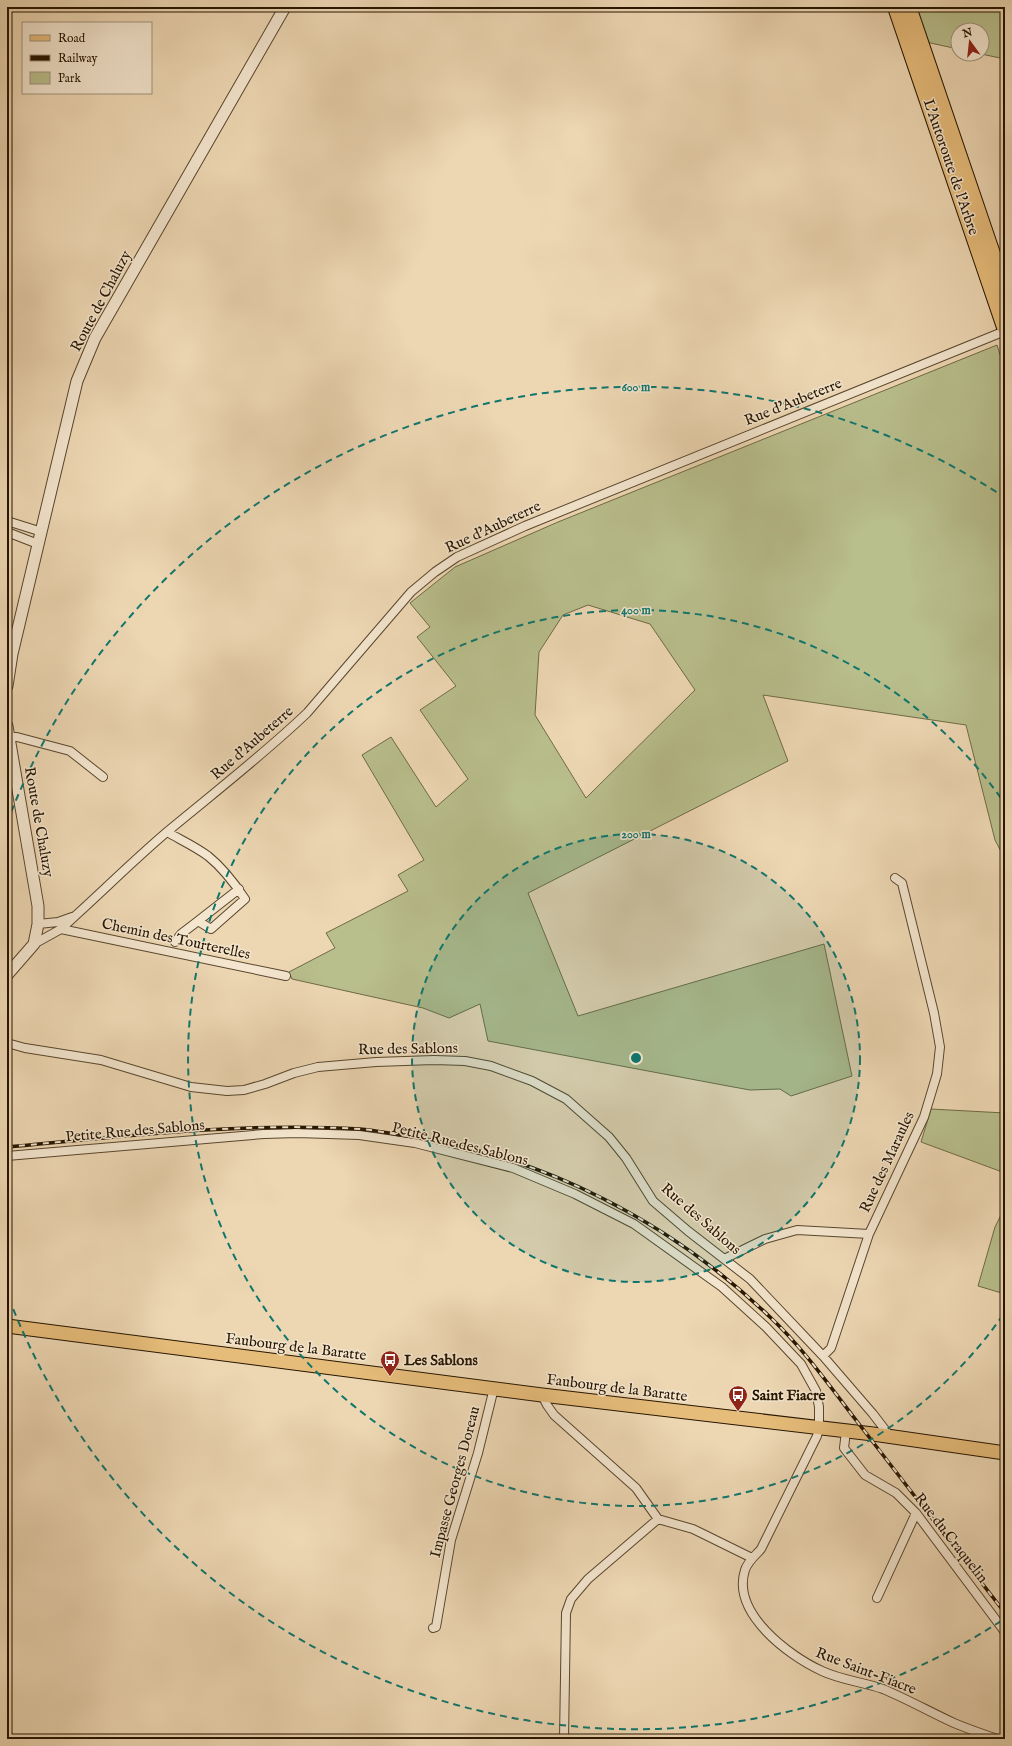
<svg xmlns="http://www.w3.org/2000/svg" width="1012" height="1746" font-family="'IM FELL English',serif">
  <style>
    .green { fill: #b8be8c; stroke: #6f6a46; fill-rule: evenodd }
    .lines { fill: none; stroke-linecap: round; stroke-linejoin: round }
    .minor-casing { stroke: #58462d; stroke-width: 10 }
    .tertiary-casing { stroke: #58462d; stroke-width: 13 }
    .primary-casing { stroke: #261500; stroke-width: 15 }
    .motorway-casing { stroke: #261500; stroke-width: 18 }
    .minor { stroke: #f3e5ce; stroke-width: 8 }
    .tertiary { stroke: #f3e5ce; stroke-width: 11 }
    .primary { stroke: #e6bc7a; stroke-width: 13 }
    .motorway { stroke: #e6bc7a; stroke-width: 16 }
    .rail-casing { stroke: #261500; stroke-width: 3.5 }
    .rail { stroke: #f3e5ce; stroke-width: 2; stroke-dasharray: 6; stroke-linecap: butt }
    .ring { fill: none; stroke: #0f766e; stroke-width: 2; stroke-dasharray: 7 5 }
    .labels { text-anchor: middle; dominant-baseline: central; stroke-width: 3; stroke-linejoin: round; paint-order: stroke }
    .street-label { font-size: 15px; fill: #261500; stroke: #f3e5ce }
    .poi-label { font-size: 15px; font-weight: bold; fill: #261500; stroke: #f3e5ce; text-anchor: start }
    .centre { fill: #0f766e; stroke: #f3e5ce; stroke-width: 2 }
    .ring-label { font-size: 12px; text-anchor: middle; font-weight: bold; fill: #0f766e; stroke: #f3e5ce; stroke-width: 3; stroke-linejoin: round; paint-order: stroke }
  </style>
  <rect width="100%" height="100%" fill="#edd7b3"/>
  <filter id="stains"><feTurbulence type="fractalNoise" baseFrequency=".005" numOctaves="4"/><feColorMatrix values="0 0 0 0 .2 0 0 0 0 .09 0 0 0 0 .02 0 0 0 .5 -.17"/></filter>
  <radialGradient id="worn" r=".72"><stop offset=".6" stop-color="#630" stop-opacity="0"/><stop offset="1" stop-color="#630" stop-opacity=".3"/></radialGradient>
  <path class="green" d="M916,7H1005V59L981,54L982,30H958V49L926,42Z
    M997,345L1005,370V859L995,840L966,725L763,695L788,761L528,893L578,1016L824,944L852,1076L791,1096L780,1089L750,1090L728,1086L488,1041L480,1004L449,1018L423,1008L292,979L289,972L335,948L326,933L408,891L398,875L424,860L362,755L391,737L436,807L468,779L420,710L456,686L417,637L430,627L410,603L455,567L558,522ZM588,605L650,624L695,690L586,798L535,715L539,652L563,615Z
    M931,1109L1005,1113V1173L921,1142Z
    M1005,1207V1294L978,1286L995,1227Z"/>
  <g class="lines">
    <defs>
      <path id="minor" d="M7,521L42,532
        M7,532L38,544
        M9,737H17L70,751L103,777
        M167,832C181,840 196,847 208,856C223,868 235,884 245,899L211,929L198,921L239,889
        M75,916C106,888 136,858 168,831C215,792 263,755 307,713L411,592L435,572L457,557L525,526L1005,331
        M61,929L286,976
        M175,942L181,934L198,921
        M34,944L61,929L75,916L58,922L38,924
        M7,1043L25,1048L101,1060L191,1087L227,1091L244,1090L265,1084L294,1073L318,1067L376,1062L434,1060L465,1061L491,1066L532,1081L566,1099L609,1137L626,1158L653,1201L688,1231L750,1279L823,1356L873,1414L886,1431L887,1436
        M7,1156L264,1134L297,1133L359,1135L415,1143L513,1168L575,1194L634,1224L722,1287L766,1327L801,1364L816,1391L819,1407V1429L817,1436L761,1549C755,1556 748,1561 745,1570C731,1613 789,1656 822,1671C841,1680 863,1682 883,1689C907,1699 930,1712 954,1723C968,1729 983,1734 997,1739
        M724,1259L765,1239L797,1230L869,1234
        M823,1356L831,1348L869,1234L924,1117L937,1074L940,1047L934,1013L902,883L895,878
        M542,1395L547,1405L554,1415L636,1488L658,1519L693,1529L752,1558
        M846,1431L844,1448L865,1475L896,1493L916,1513L1005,1632
        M877,1598L916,1513
        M433,1628L436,1627L451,1540L478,1453L494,1388
        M564,1739L566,1613L571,1599L588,1579L658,1519
        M1004,1739L1005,1738"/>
      <path id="tertiary" d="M7,686L12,654L77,381L95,338L285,7
        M7,726L38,906V924L34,944L7,975"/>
      <path id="primary" d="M7,1326L542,1395L873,1434L1005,1453"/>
      <path id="motorway" d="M896,7L1005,327
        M908,7L1005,292"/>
    </defs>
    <use href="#minor" class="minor-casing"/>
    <use href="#tertiary" class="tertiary-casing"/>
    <use href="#primary" class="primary-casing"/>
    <use href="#motorway" class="motorway-casing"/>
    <use href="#minor" class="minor"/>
    <use href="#tertiary" class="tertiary"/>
    <use href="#primary" class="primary"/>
    <use href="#motorway" class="motorway"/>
    <defs>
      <path id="rail" d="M7,1147C124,1136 242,1122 360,1129C375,1130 391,1134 407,1136C544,1156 671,1222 771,1318C804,1349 831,1388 859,1424C908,1487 956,1550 1005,1613"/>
    </defs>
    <use href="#rail" class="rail-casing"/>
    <use href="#rail" class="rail"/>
  </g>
  <circle cx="636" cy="1058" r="224" fill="#0f766e" fill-opacity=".12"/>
  <g class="ring">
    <circle cx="636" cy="1058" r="224"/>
    <path d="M1003 1315A448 448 0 1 1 1003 801"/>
    <path d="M1001 1621A671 671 0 0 1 7 1293M7 823A671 671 0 0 1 1001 495"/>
  </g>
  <defs>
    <symbol id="bus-pin" viewBox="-11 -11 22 30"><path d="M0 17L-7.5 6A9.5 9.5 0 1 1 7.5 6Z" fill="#8f2418" stroke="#f3e5ce"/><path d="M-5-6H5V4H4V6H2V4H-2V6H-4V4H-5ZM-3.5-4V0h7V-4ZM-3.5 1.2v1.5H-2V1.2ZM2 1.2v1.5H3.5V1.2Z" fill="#fff"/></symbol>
  </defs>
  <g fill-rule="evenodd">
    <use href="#bus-pin" x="379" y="1349" width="22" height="30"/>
    <use href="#bus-pin" x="727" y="1384" width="22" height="30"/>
  </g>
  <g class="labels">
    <g class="street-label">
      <text transform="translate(951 167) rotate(71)">L'Autoroute de l'Arbre</text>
      <text transform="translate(101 301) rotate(-62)">Route de Chaluzy</text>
      <text transform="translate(793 402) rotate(-22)">Rue d'Aubeterre</text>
      <text transform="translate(493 527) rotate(-25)">Rue d'Aubeterre</text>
      <text transform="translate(252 743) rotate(-41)">Rue d'Aubeterre</text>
      <text transform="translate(39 822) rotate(80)">Route de Chaluzy</text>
      <text transform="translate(176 939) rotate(12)">Chemin des Tourterelles</text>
      <text transform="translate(408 1049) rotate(-1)">Rue des Sablons</text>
      <text transform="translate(135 1131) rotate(-5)">Petite Rue des Sablons</text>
      <text transform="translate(460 1144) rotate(14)">Petite Rue des Sablons</text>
      <text transform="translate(887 1162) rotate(-65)">Rue des Maraules</text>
      <text transform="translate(701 1219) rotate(41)">Rue des Sablons</text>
      <text transform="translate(296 1347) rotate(7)">Faubourg de la Baratte</text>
      <text transform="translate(617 1388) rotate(7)">Faubourg de la Baratte</text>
      <text transform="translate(455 1482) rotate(-75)">Impasse Georges Doreau</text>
      <text transform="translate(951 1538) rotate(52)">Rue du Craquelin</text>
      <text transform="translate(866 1671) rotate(21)">Rue Saint-Fiacre</text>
    </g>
    <g class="poi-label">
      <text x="404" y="1360">Les Sablons</text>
      <text x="752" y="1395">Saint Fiacre</text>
    </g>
  </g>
  <circle cx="636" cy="1058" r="6" class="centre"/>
  <g class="ring-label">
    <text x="636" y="391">600 m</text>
    <text x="636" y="614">400 m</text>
    <text x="636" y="838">200 m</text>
  </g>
  <rect width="1012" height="1746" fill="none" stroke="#edd7b3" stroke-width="24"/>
  <rect x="8" y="8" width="996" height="1730" fill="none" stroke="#261500" stroke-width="2"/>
  <rect x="12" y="12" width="988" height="1722" fill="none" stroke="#261500"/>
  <rect x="22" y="22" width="130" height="72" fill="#f3e5ce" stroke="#a1927c"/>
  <rect x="30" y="35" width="20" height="6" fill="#e6bc7a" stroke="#a1927c"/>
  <text x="58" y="42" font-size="12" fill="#261500">Road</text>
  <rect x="30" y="55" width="20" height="6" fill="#261500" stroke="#a1927c"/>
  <text x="58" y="62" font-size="12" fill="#261500">Railway</text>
  <rect x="30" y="72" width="20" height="12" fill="#b8be8c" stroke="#a1927c"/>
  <text x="58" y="82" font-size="12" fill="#261500">Park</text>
  <g transform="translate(970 42) rotate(345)"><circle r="19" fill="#f3e5ce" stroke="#a1927c"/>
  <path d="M0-3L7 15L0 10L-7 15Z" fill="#8f2418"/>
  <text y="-6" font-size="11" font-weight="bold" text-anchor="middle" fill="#261500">N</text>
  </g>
  <rect width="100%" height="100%" filter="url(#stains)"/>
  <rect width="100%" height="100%" fill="url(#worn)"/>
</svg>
